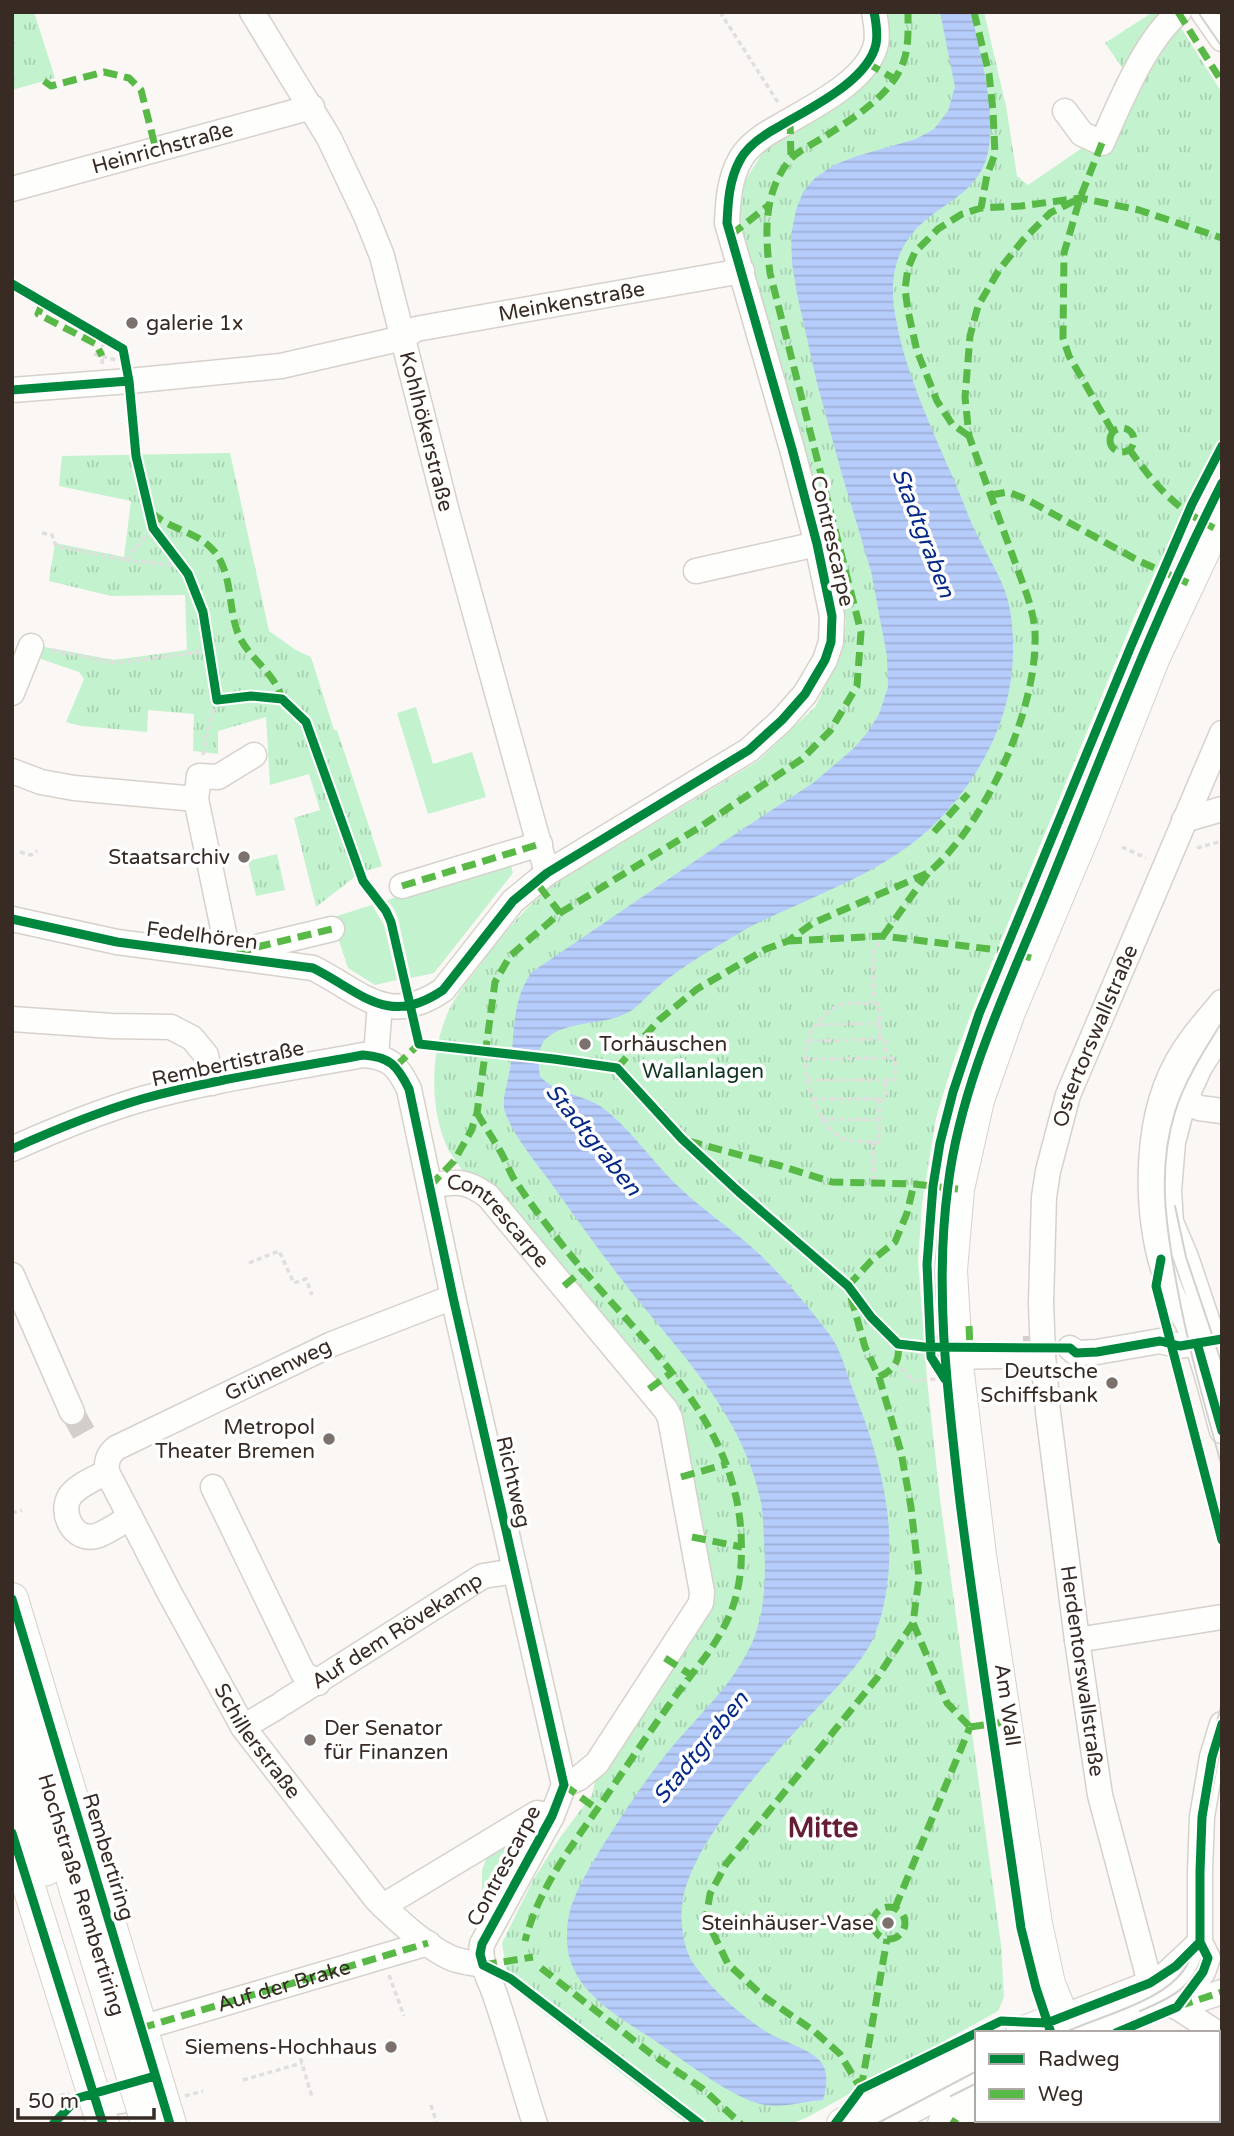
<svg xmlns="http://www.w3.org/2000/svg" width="1234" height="2136" font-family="'Varela Round',sans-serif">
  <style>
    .green { fill: #c2f3ce }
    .park { fill: url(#park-tufts) }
    .water { fill: url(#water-rules) }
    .pier { fill: #faf7f4 }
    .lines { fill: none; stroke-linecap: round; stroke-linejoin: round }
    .minor-tunnel { stroke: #d3ceca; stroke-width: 24; stroke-dasharray: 24 12; stroke-linecap: butt }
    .minor-casing { stroke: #d7d1cb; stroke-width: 27 }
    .major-casing { stroke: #d7d1cb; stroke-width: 34 }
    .highway-casing { stroke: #d7d1cb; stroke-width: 39 }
    .path { stroke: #e0dede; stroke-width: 3.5; stroke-dasharray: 5 3.5; stroke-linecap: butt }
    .minor { stroke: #fefefd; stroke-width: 24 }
    .major { stroke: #fefefd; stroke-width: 32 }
    .highway { stroke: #fefefd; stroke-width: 37 }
    .tram { stroke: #d2d1cf; stroke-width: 2 }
    .highway-bridge-casing { stroke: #d7d1cb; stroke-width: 39; stroke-linecap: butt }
    .highway-bridge { stroke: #fefefd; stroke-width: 37 }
    .quiet { stroke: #58b947; stroke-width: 7; stroke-dasharray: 14 7; stroke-linecap: butt }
    .cycleway-casing { stroke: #fff; stroke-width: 13 }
    .cycleway { stroke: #00873e; stroke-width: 9 }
    .poi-dot { fill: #7b726d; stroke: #fff; stroke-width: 2.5 }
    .labels { text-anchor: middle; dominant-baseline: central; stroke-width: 7; stroke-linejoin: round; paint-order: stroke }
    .street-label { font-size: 21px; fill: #372b24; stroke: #fff }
    .poi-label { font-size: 21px; fill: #372b24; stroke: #fff; text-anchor: end }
    .park-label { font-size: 21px; fill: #0d361d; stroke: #fff }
    .water-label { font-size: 23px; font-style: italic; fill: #072a88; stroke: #fff }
    .district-label { font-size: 28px; font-weight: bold; fill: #641f35; stroke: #fff }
  </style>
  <defs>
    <pattern id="park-tufts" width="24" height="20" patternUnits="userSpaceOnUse" patternTransform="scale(1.75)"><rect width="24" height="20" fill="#c2f3ce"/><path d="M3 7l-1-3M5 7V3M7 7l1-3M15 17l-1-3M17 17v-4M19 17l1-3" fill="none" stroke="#a7d0b1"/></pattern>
    <pattern id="water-rules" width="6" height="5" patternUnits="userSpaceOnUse" patternTransform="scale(1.75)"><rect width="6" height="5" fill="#b6ccfb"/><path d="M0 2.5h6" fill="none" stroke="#9dafd7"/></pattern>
  </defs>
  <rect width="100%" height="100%" fill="#faf7f4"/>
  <path class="green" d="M416,707L433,764L472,752L486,797L428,814L397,713Z
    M510,862L513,873L434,973L411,978L398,918L394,909L387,900Z
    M372,905L384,925L397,980L375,985L348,968L333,923L337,916Z
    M513,1838H523L482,1910V1870L489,1852Z"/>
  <path class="park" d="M12,12H34L55,78L12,90Z
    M883,12H984L1006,106L1017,176L1028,185L1085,146L1125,72L1105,43L1153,12H1171L1222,93V437L1189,499L1135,615L975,1003L951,1068L936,1118L922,1204L918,1261L927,1379L940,1499L1001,1945L1004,1997L998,2011L806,2118L790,2124H687L509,1986L502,1943L533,1880L561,1836L592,1795L596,1777L706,1610L681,1441L464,1173C459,1166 454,1158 449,1151C428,1109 430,1047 451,1006C461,987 476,971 488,954C509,927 531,901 559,881L758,761L815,707L840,657L846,621L749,262L740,217L744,183L761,155L782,136L843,98Z
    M230,453L269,631L296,650L311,657L334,730H337L382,866L360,873L316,907L294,818L320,810L309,774L270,785L266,717L218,731V754L193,751L194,714L148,710L147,732L82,726L66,722L84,679L79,672L35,657L39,646L114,660L187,650L185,595L111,596L49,581L55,543L124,557L131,501L59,486L62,456Z
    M277,854L285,890L256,896L248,861Z"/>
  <path class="water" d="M940,12H971C980,53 998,115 987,156C979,186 955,198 932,215C898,240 888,273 895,314C904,368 928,420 950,471C958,488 964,505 971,522C981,545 996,567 1005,591C1011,608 1013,628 1013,646C1014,708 988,764 948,810C900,866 829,889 764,920C744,929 724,943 704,954C686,965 669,977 653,991C645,998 637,1008 627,1013C602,1026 570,1020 548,1037C537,1045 538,1064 540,1076C555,1094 584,1094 603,1108C632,1130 653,1163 680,1188C704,1211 732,1229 756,1251C783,1276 808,1306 830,1335C842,1351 847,1376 855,1395C881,1460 897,1523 886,1593C883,1610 879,1627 871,1643C863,1658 851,1672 839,1685C792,1736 689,1836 682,1906C680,1924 684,1949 693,1963C711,1989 739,2014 765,2031C779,2040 806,2048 817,2058C830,2069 827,2086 823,2100C804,2101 784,2108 766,2105C734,2101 677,2055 648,2036C618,2017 578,1993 569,1956C565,1939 567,1914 574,1899C582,1879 594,1860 605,1842C626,1809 647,1777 672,1747C698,1716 729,1688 748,1651C766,1618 766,1575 764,1538C763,1526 763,1514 761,1502C743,1415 682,1355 629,1289C604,1257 580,1224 556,1190C540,1167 514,1138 505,1112C501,1099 508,1083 510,1069C515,1036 511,1000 532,972L717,846L813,783L853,749L867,733L879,714L888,687L887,656L871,571L841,471L817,383L797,294L792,263L791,235L796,210L803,192L815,178L834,165L857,156L916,139L934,129L948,111L955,87Z"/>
  <path class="pier" d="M509,1047L543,1051V1064L508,1060Z"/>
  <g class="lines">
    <path class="minor-tunnel" d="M924,1347H972
      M1023,1348H1055L1058,1353
      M72,1412L89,1442"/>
    <defs>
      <g id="minor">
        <path id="s1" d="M252,12L329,138L366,216L382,256L447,512L547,873"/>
        <path d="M1203,12L1222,39"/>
        <path d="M1065,111L1082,134L1102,143C1120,103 1145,40 1179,12"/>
        <path id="s2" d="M12,189L312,107"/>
        <path id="s3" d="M12,390L129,381L281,366L403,338L416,329L742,271"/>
        <path d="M696,571L817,544"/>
        <path d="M12,693L31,646"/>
        <path d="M12,771L41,782L74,788L196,799"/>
        <path d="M1184,820L1222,809"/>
        <path d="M402,886L540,844"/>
        <path d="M12,919L117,942L313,968C361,992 388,1028 443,990L513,901L547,873L749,750L782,720L805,694L825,660L831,642L832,616L817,544L792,449L727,223C728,202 729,180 740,160C748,145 765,134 780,126C810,108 868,81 876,44C878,34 876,22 874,12"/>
        <path d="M236,954L257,947L332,929"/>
        <path d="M229,957L196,799L199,776L218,777L254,755"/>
        <path d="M1222,1002C1206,1021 1189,1040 1177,1062C1142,1125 1144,1226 1171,1291C1178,1309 1190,1325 1197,1344C1207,1372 1214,1402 1222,1431"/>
        <path d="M12,1019L112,1026L171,1027L192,1038L206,1055L212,1083"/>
        <path d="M1222,1032L1200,1067L1183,1104L1173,1142L1169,1191L1171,1222L1186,1257L1222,1364"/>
        <path d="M376,1056L380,1004"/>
        <path d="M1172,1092L1199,1108L1222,1111"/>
        <path d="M12,1149C54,1130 98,1112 142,1099C214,1079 289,1069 363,1055C390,1057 397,1065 409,1089L453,1297L564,1785"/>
        <path id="s4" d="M430,1186C457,1181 466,1180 488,1196L666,1410L670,1418L702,1592L701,1603L597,1763L579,1778L564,1785L552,1816L482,1944C479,1961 488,1976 494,1992C509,2035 521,2080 535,2124"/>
        <path d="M12,1275L72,1412"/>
        <path id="s5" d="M453,1297L332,1344L116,1448C108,1455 106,1461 107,1472L169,1592L243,1727L376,1899C396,1919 425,1946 451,1958C461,1962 472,1963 483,1965"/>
        <path d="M1070,1348L1076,1353L1097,1352L1160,1341L1180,1346L1213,1341"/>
        <path d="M956,1357L1043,1355"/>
        <path d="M107,1472C96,1478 78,1485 70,1496C59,1513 74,1542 96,1536C108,1532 120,1523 130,1517"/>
        <path d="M213,1487L303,1673L318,1683"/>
        <path d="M1077,1640L1222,1617"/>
        <path id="s6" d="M283,1703L483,1576L515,1571"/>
        <path d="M243,1727L277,1707"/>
        <path d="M383,1906L537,1813L552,1816"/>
        <path id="s7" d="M1150,1983L1100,1795L1077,1640L1048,1412L1043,1355L1041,1303L1044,1197L1048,1171L1068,1095L1222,733"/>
        <path d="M1176,2007L1222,1992"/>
        <path d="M1177,2007L1203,1972L1208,1958L1200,1942V1871L1202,1817L1212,1757L1222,1724"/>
        <path d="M1177,2007L1217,2033"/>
        <path d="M1063,2017L1150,1983L1166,1974L1200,1942"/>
        <path id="s8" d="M141,2028L428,1943"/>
        <path d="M1076,2033L1164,1995L1180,1984L1187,1974"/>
        <path d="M98,2106C114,2102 142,2092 149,2114"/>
        <path d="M1210,2120L1213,2124"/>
        <path d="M887,2124L977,2077"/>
      </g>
      <path id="major" d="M12,1599L170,2124
        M12,1833L103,2124
        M1022,2033L1063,2017
        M1069,2033L1049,1984L1036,1924L980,1555L956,1357L951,1270L958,1189L978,1100L1009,1012L1085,831L1154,657L1222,512
        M1113,2120L1116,2124
        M843,2124L977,2055
        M944,2124L977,2106"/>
      <path id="highway" d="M12,1665L79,1892
        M12,1757L45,1867"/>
    </defs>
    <use href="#minor" class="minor-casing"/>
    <use href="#major" class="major-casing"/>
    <use href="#highway" class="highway-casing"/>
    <path class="path" d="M720,12L779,104
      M94,354L116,360
      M102,364L103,345L106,339
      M42,533L52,535L56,546L125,560L153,528
      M125,560L181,566
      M52,650L116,663L209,651
      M203,755L209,724L217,700
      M1122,847L1146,858
      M1197,848L1222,841
      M20,852L31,855L37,851
      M874,1004H879L880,1040
      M816,1025L880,1023
      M809,1041L885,1039L886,1058
      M807,1080H895V1058L807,1059
      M813,1099H886L885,1080
      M879,1099V1142C868,1141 851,1143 842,1138C812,1122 797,1063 811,1032C816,1022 827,1012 837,1006C846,1001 864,1004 874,1004L873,952L883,936
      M822,1119L879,1120
      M873,1142L874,1183
      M249,1263L279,1251L294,1283L306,1279L312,1295
      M895,1363L914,1381L936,1379
      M12,1513L22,1510
      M389,1975L404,2016
      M298,2050L312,2097
      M243,2080L302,2063
      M60,2096L69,2093
      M185,2096L203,2091
      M431,2105L437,2124"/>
    <use href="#minor" class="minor"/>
    <use href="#major" class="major"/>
    <use href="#highway" class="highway"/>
    <path class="tram" d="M1198,12L1222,47
      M1222,1022C1204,1051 1185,1080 1175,1112C1157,1170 1166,1227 1177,1286C1188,1347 1205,1407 1222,1467
      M1175,1206L1186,1257L1222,1364
      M1209,1809L1219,1754
      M1140,2011C1176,1996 1193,1987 1205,1949
      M1063,2033C1096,2018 1152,2004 1177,1978C1206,1949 1195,1908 1195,1871C1195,1848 1197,1825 1200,1802C1204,1768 1213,1736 1222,1703
      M951,2096L977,2083
      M876,2124L977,2071"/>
    <defs>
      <path id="highway-bridge" d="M79,1892L150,2124"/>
    </defs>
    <use href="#highway-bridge" class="highway-bridge-casing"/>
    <use href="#highway-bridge" class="highway-bridge"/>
    <path class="quiet" d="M974,12L989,74L993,111L995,154L987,175L981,208
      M1178,12L1222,82
      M867,63L895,79
      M44,81L51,86L104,72L129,78L141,90L156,150
      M790,120L791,159
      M1102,143L1080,198L1064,253L1063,338L1069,356L1113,432
      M731,235L769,205
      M43,302L38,314L96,344L102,356
      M1110 440a12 12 0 1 1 24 0a12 12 0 1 1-24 0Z
      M969,436L952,424L937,401L917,351L908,311L905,289L908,268L915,252L938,229L962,214L981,208L1021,206L1080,198L1139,210L1222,238
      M1129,449C1155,485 1173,507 1214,528
      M991,495L1008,492L1026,499L1139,561L1188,583
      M151,512C170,530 197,531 214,551C234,575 227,611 240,638C252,661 275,673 282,699
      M934,832L968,794
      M402,886L540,844
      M560,913L700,827L802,759L830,731L857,686L861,632L770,273C765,235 763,193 789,161C797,151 813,144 824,137C853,118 893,95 904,60C909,45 908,28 908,12
      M883,936L928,873
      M788,941L883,936L1006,951L1031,958
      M237,954L257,947L332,929
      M396,1066L419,1044
      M617,1068L659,1020L697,989L766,949L788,941L813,923L928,873C984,826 1034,716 1035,643C1036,626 1032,611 1027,595L969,436L965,397L970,336L978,306L999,270L1023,240L1050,213L1080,198
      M477,1113C484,1125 492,1137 499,1149C506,1160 509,1172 516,1182C530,1203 545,1223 560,1242C630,1332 734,1411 741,1533C744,1589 733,1621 699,1665C666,1707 637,1751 607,1795C575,1842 539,1886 525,1941
      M688,1141L781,1166L832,1182L914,1184L958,1189
      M430,1186L454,1161L471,1131L477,1113L495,982L510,956L560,913L536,882
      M564,1286L583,1270
      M848,1286L871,1261L895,1242L907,1213L914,1184
      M851,1297L865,1347L879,1377L901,1452L911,1507L919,1578L913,1623L877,1678L726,1864L710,1894L707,1912L708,1923L728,1964L763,1996L814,2031L840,2054L861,2089
      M969,1326L970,1347
      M879,1377C895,1369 900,1361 898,1344
      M649,1389L671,1373
      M681,1477L727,1464
      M692,1537L742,1547
      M913,1623L947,1703L970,1727
      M665,1658L691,1675
      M970,1727L1005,1722
      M564,1785L597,1809
      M873 1923a16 16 0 1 1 32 0a16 16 0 1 1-32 0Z
      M895,1908L970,1727
      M483,1965L533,1957
      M541,1968L650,2053L703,2089L741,2124
      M1179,2006L1222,1992
      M141,2028L428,1943
      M861,2089L887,1939
      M951,2120L957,2124
      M1084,2120L1087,2124"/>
    <defs>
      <path id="cycleway" d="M12,284L123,349L129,381L136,456L153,528L188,574L203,612L217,700L251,696L282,699L306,722L363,881L386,911L391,922L419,1044
        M12,390L129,381
        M12,919L117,942L313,968C361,992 388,1028 443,990L513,901L547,873L749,750L782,720L805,694L825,660L831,642L832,616L817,544L792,449L727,223C728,202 729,180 740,160C748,145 765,134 780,126C810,108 868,81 876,44C878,34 876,22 874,12
        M419,1044L554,1059L617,1068L682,1139L739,1192L848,1286L871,1317L898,1344L924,1347L1070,1348L1076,1353L1097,1352L1160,1341L1180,1346L1222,1339
        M12,1149C54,1130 98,1112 142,1099C214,1079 289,1069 363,1055C390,1057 397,1065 409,1089L453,1297L564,1785L552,1816L482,1944L480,1954L483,1965L511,1979L700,2124
        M1161,1259L1156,1286L1222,1540
        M1197,1343L1222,1431
        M945,1379L931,1357L927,1264L933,1186L940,1143L953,1092L979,1014L1131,646L1192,504L1222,446
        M12,1599L170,2124
        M12,1833L103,2124
        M1051,2033L1036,1988L1021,1928C1001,1786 978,1644 960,1502C948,1397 934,1291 948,1186C961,1081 1010,983 1049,886C1104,751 1156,613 1222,483
        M1116,2033L1177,2007L1203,1972L1208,1958L1200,1942V1871L1202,1817L1212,1757L1222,1724
        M53,2124L78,2098L155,2076
        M835,2124L861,2089L1001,2021L1047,2023L1150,1983L1176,1966L1200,1942"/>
    </defs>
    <use href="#cycleway" class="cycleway-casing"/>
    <use href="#cycleway" class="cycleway"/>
  </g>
  <g class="poi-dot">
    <circle cx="132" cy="323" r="7"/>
    <circle cx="244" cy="857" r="7"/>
    <circle cx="585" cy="1044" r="7"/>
    <circle cx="1112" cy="1383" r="7"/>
    <circle cx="329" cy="1439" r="7"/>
    <circle cx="310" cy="1740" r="7"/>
    <circle cx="888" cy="1923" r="7"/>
    <circle cx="391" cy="2047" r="7"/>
  </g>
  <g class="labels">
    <g class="street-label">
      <text stroke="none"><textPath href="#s2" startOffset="156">Heinrichstraße</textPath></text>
      <text stroke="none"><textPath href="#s3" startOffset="569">Meinkenstraße</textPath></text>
      <text stroke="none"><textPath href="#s1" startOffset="458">Kohlhökerstraße</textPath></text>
      <text transform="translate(832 541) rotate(77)">Contrescarpe</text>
      <text transform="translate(202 936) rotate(7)">Fedelhören</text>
      <text stroke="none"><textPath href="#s7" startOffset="966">Ostertorswallstraße</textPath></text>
      <text transform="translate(228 1064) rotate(-12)">Rembertistraße</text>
      <text stroke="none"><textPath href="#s4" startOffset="84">Contrescarpe</textPath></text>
      <text transform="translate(278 1370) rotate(-26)">Grünenweg</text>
      <text transform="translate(513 1482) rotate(77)">Richtweg</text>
      <text stroke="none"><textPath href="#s6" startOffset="135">Auf dem Rövekamp</textPath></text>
      <text transform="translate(1082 1671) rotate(82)">Herdentorswallstraße</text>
      <text transform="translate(1007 1705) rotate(82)">Am Wall</text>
      <text stroke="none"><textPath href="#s5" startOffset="705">Schillerstraße</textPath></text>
      <text transform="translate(108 1857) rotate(73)">Rembertiring</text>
      <text transform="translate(504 1866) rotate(-62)">Contrescarpe</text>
      <text transform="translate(81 1895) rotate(73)">Hochstraße Rembertiring</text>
      <text stroke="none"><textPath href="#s8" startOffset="149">Auf der Brake</textPath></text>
    </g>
    <g class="poi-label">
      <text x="146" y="323" text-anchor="start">galerie 1x</text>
      <text x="230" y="857">Staatsarchiv</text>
      <text x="599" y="1044" text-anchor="start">Torhäuschen</text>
      <text x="1098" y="1371">Deutsche<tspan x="1098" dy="24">Schiffsbank</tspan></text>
      <text x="315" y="1427">Metropol<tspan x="315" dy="24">Theater Bremen</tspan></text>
      <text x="324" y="1728" text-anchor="start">Der Senator<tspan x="324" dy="24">für Finanzen</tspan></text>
      <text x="874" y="1923">Steinhäuser-Vase</text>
      <text x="377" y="2047">Siemens-Hochhaus</text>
    </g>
    <g class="park-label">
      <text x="703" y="1071">Wallanlagen</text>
    </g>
    <g class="water-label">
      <text transform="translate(923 533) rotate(69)">Stadtgraben</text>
      <text transform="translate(593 1140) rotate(51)">Stadtgraben</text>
      <text transform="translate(701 1748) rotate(-51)">Stadtgraben</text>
    </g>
    <g class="district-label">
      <text x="823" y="1828">Mitte</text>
    </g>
  </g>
  <rect width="1234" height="2136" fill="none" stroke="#372b24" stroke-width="28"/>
  <rect x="975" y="2031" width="245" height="91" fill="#ffffff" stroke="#afaaa7" stroke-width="2"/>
  <rect x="989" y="2054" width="35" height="10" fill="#00873e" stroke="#afaaa7" stroke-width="2"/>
  <text x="1038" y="2066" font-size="21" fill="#372b24">Radweg</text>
  <rect x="989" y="2089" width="35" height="10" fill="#58b947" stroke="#afaaa7" stroke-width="2"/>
  <text x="1038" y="2101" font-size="21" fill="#372b24">Weg</text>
  <path d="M18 2108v10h136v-10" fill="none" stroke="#372b24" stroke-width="3.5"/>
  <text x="28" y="2108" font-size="21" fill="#372b24" stroke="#ffffff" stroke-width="5" paint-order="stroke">50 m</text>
</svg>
